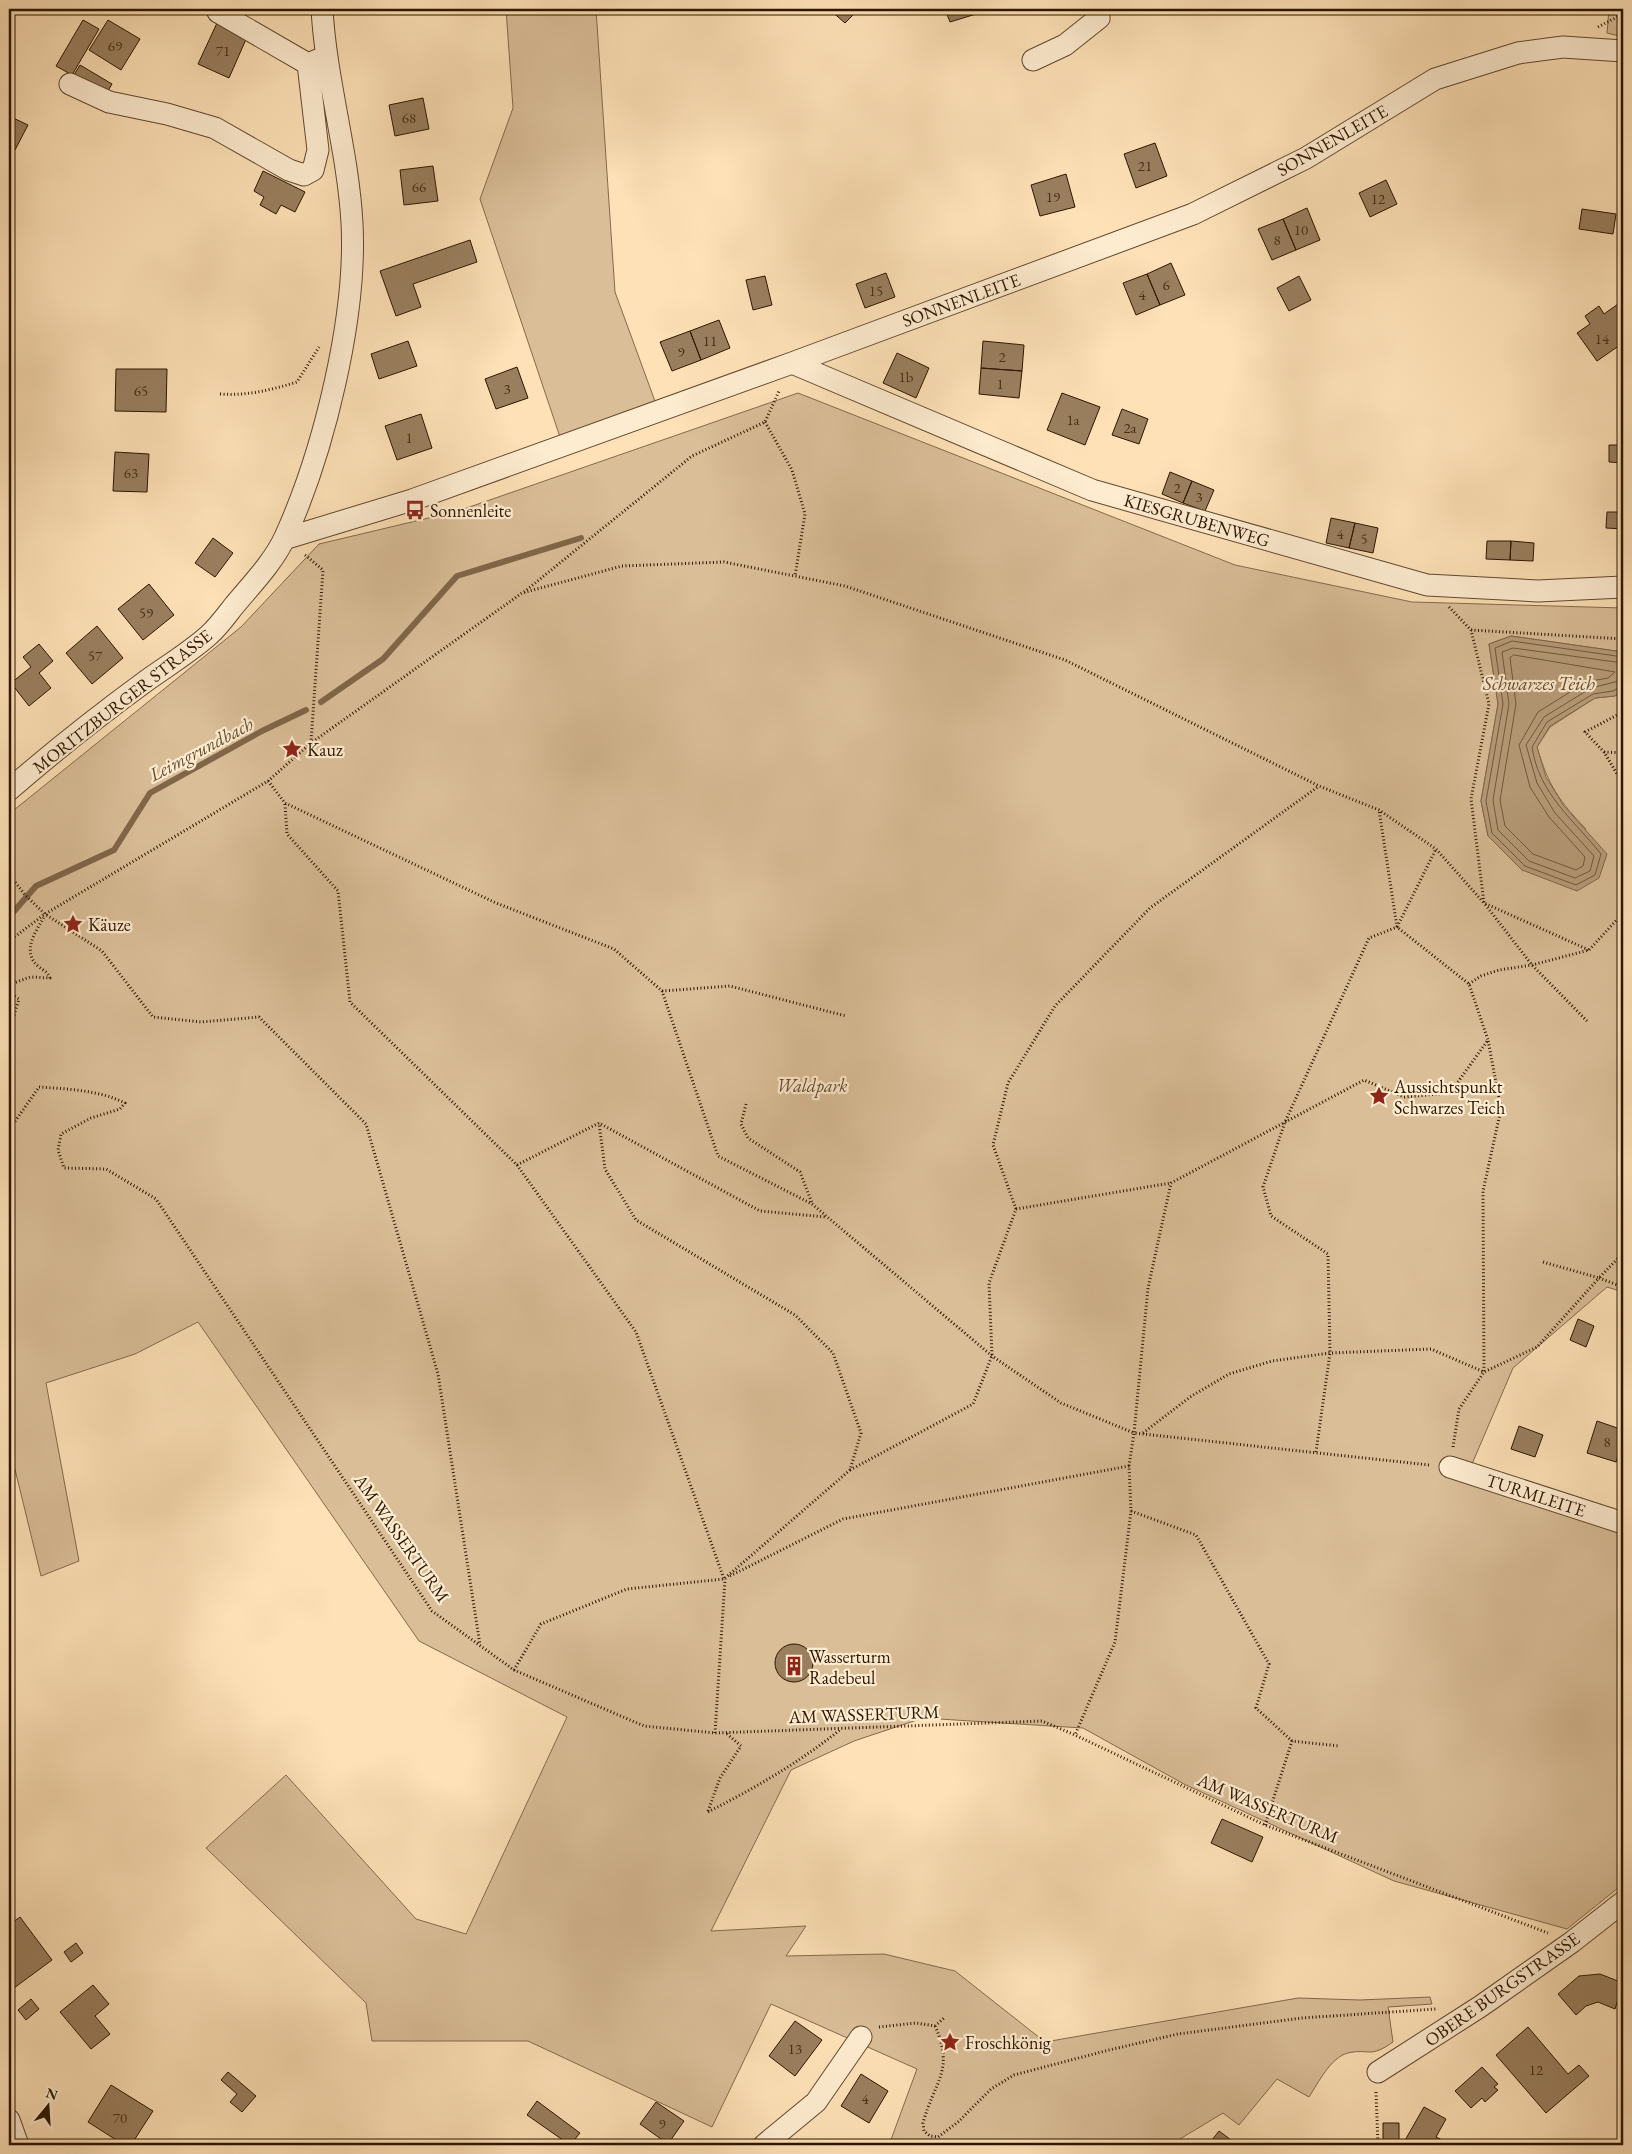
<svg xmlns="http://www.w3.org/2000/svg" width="1632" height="2154" font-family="'EB Garamond',serif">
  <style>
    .green { fill: #dabe98; stroke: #846a4c }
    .water { fill: #b79c79; stroke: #806649 }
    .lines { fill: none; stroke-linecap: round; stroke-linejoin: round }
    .shore { stroke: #72583c; stroke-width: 1 }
    .stream { stroke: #806649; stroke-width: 6 }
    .building { fill: #9a7f5f; stroke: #2d1500 }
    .minor-casing { stroke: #61482e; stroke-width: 23 }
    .path { stroke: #2d1500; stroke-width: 3; stroke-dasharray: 1 2.5; stroke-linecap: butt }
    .minor { stroke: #feecd0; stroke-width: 21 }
    .labels { text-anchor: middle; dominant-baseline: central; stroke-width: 4.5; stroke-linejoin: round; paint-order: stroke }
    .number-label { font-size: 15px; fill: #483018 }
    .street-label { font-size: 18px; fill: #2d1500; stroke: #feecd0 }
    .poi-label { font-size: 18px; fill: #2d1500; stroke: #feecd0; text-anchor: start }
    .park-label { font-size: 18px; font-style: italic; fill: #61482e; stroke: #feecd0 }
    .water-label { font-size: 19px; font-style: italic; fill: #644b30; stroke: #feecd0 }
  </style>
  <rect width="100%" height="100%" fill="#fee1b7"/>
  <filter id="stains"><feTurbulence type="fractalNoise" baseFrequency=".004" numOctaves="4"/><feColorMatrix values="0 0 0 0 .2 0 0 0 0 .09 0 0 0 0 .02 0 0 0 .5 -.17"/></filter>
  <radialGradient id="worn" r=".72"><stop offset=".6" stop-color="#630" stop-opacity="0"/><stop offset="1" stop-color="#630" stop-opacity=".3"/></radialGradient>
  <path class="green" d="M506,9H596L615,292L656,404L561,440L480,199L513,108Z
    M1609,9H1623V37L1607,33Z
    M798,393L1235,565L1412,602L1623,608V652L1511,636L1489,644L1498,704L1481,801L1488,836L1522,870L1586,829C1559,801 1548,785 1537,747L1550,727L1595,698L1615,696L1623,690V1292L1607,1287L1513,1368L1472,1464L1623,1526V1884L1567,1929L1394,1881L1184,1784L1083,1728L923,1718L854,1741L791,1770L711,1931L806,1926L786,1956L884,1954L955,1971L1045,2042L1298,1998L1360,2000L1430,1997L1432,2004L1388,2007L1393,2042C1369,2059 1370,2048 1348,2053C1331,2057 1318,2083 1309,2097L1277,2079L1239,2125L1223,2113L1170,2145H889L917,2069L771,2004L712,2127L528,2041H372L366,2003L206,1848L286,1775L416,1919L466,1934L567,1717L419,1641L198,1322L135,1354L46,1383L79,1561L41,1576L11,1453L9,1403V814L241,627L319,544L458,511Z"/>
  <path class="water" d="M1511,636L1623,652V690L1615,696L1595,698L1550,726L1537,747L1546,777L1564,806L1607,854L1599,878L1577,891L1522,870L1488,836L1481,801L1498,704L1489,644Z"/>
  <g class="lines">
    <path class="shore" d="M1514,655L1615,672L1608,678L1586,682L1538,712L1519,745L1530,787L1549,817L1585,857L1583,866L1576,870L1533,854L1505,826L1500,800L1516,704L1510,658Z
      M1623,657L1512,641L1495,648L1503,704L1486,801L1492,833L1525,866L1576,885L1595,875L1601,854C1573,819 1539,794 1532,747L1547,722L1593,694L1613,691L1623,686
      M1623,663L1513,648L1502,652L1509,704L1493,800L1498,830L1529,861L1575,878L1590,871L1594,856L1555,813L1537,783L1526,745L1544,717L1591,688L1623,680"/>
    <path class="stream" d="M321,702L383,659L457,576L581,538
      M9,917L36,886L114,850L150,793L262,731L306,710"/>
  </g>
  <path class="building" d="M829,9H859L845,23Z
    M945,9H975L976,14L950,22Z
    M83,20L99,29L72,75L56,66Z
    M108,20L140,39L121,70L89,50Z
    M217,23L247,37L229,78L198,64Z
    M80,65L112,84L105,96L72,78Z
    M423,98L429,129L395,136L389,105Z
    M9,116L28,125L15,150L9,147Z
    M1155,143L1167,176L1136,188L1124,154Z
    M433,166L438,201L404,205L400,170Z
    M263,171L305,192L295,212L281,205L276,214L260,205L264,197L254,191Z
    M1066,174L1075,207L1040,216L1031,185Z
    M1386,180L1397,204L1370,217L1359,193Z
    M1307,208L1320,240L1296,250L1283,219Z
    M1582,209L1616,214L1613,234L1579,229Z
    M1283,219L1296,250L1272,260L1258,229Z
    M470,240L477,262L413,284L421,307L396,316L380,271Z
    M1171,263L1185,295L1160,305L1147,274Z
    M886,273L895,297L865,308L856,284Z
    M1147,274L1160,305L1136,315L1123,283Z
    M765,276L772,305L753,310L746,280Z
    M1299,276L1311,300L1289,311L1277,288Z
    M1618,304L1623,312V343L1597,361L1577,333L1590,324L1585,316L1599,306L1604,314Z
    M719,320L730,348L701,360L690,331Z
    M690,331L701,360L672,371L660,342Z
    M408,341L417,366L379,379L371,354Z
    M983,341L1024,345L1022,371L981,368Z
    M897,353L929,368L916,398L883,383Z
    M517,367L528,398L496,409L485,379Z
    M981,368L1022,371L1019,398L979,394Z
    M116,369H167L166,412L115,411Z
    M1620,378H1623V393H1620Z
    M1062,393L1100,407L1085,445L1047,430Z
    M1122,409L1148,419L1139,444L1112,435Z
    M421,414L432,448L397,460L385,426Z
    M1609,445H1623V463L1609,462Z
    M115,452L149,454L147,492L113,491Z
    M1170,472L1192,481L1183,503L1162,494Z
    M1192,481L1214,490L1205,511L1183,503Z
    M1607,512H1623V529L1606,528Z
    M1331,518L1355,523L1349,548L1326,543Z
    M1355,523L1378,528L1373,553L1349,548Z
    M213,538L233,553L215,577L195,563Z
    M1487,541H1511L1510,560L1486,559Z
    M1511,541L1534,543L1533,561L1510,560Z
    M149,584L174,615L143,640L118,609Z
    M97,626L123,658L92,684L66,653Z
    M39,644L53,661L39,673L51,688L29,706L11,683L31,667L23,657Z
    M1578,1319L1594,1326L1586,1347L1570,1340Z
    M1597,1421L1623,1430V1454L1619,1452L1616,1462L1587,1453Z
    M1519,1426L1543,1435L1535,1457L1511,1449Z
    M775 1663a19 19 0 1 1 38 0a19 19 0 1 1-38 0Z
    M1222,1819L1263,1837L1252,1862L1211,1843Z
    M20,1917L52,1960L14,1988L9,1981V1925Z
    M76,1943L83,1953L71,1962L64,1952Z
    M1600,1974L1623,1983L1615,2009L1598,2002L1586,2006L1576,2015L1558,1994L1579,1976Z
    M93,1985L109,2004L95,2016L110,2034L91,2049L60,2012Z
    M31,1999L39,2009L26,2020L18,2010Z
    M795,2021L822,2040L795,2076L769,2056Z
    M1528,2027L1568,2074L1579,2065L1589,2076L1546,2113L1496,2055Z
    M1482,2067L1498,2084L1494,2087L1498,2090L1485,2102L1482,2098L1471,2108L1455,2091Z
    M228,2072L256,2096L242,2112L230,2102L237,2094L221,2080Z
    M861,2074L888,2091L869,2123L841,2106Z
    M111,2085L153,2111L131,2145H124L88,2122Z
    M537,2101L580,2133L570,2145L527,2115Z
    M656,2102L684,2121L668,2144L640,2124Z
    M1424,2107L1446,2119L1436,2137L1446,2142L1444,2145H1411L1404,2142Z
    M1383,2123H1399V2145H1383Z
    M1219,2131L1238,2145H1208Z"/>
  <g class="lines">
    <defs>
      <path id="minor" d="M218,12L308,64
        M1033,60L1065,45L1099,18L1096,9
        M70,84L109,102L167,114L215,128L289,170L304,175L313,170L318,150L308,64L325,57
        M792,363L1092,490L1427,585L1538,591L1623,587
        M284,539L412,500L792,363L1193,214L1306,158L1435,79L1518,53L1563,47L1623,51
        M9,790C53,752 98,716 146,681C167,666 190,652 209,635C218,627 226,616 233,607C251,585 273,563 285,537C324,451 357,317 352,223C348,151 326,81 322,9
        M1450,1467L1623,1523
        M1378,2072L1481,2006L1572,1942L1623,1902
        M9,2120L18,2145
        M764,2145L816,2102L861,2037"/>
    </defs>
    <use href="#minor" class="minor-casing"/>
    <path class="path" d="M1598,27L1623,14
      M220,394C247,396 271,390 297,382L319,347
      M765,422L792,470L805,514L795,576
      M305,555L323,570L311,742
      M524,592L692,456L765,422L779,391
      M1449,607L1471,630L1489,704L1471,799L1484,903L1532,965L1587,1021
      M1471,630L1623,639
      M1623,712L1585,732L1604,752L1623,784
      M1604,752L1623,753
      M268,781L285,803L496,903L614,949L662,991L718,1156L812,1204L992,1356L1061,1403L1134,1433L1148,1288L1171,1183L1364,1080L1404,1097L1450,1093L1488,1040L1469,984L1397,927L1436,849
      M285,804L287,834L338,891L350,1002L517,1165L636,1332L724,1579
      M9,874L25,895L45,914L102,951L153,1017L201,1022L259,1017L366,1124L438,1374L480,1645
      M9,941L45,914L268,781L311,743L522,593L622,566L724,562L845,586L1065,660L1319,786L1379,810L1436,849L1484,903L1589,950
      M1469,984L1481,976L1499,970L1532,965L1589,950L1623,913
      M662,991L730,986L846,1016
      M9,1032L19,999L10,993L11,984L30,977L50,978C47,971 44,971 39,967C21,952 35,933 44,917
      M746,1104L741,1124L748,1138L800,1172L812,1203
      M9,1130L39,1087C67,1089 99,1090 125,1103L120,1109L91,1118L61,1134L58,1150L64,1168L106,1169L156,1199L432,1611L514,1670L644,1726L715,1733L1042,1721L1075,1735L1265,1825L1548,1933
      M517,1165L599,1123L760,1211L826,1217
      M1016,1209L993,1145L1008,1083L1055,1006L1150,908L1319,786
      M1543,1262L1599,1278L1623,1253
      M1143,1433L1190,1397L1229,1374L1272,1361L1330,1353L1431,1349L1484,1372L1483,1191L1501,1109L1488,1040
      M1453,1447L1459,1409L1484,1372L1537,1347L1599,1278L1623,1287
      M1316,1452L1330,1353L1328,1254L1271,1216L1263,1187L1285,1122L1369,938L1397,927L1379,810
      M1129,1466L1134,1433L1429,1465
      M850,1470L973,1404L992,1356L989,1283L1016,1209L1171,1183
      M1131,1511L1196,1535L1269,1664L1256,1708L1292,1741
      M730,1576L843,1519L1129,1466L1131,1511L1115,1642L1075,1735
      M514,1670L541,1624L627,1589L724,1579L850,1470L861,1433L833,1353L795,1315L636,1220L605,1169L599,1123
      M715,1733L725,1579
      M708,1811L720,1778L741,1746L726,1733
      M708,1812C755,1788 800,1762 841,1729
      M1265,1825L1292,1741L1339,1746
      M935,2026C955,2070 934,2082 923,2123L924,2131L930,2136L938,2137L958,2122L991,2089L1014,2075L1109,2050L1178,2034L1302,2018L1436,2009
      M935,2026L944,2018
      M879,2027L916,2023L935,2026
      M1376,2092L1378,2145"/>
    <use href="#minor" class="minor"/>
  </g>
  <defs>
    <symbol id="bus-bare" viewBox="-9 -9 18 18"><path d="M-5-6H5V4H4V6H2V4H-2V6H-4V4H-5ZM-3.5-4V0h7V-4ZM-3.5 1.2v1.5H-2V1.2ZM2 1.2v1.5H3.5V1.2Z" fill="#8f2418" stroke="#feecd0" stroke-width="2.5" paint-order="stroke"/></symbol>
    <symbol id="sight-bare" viewBox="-9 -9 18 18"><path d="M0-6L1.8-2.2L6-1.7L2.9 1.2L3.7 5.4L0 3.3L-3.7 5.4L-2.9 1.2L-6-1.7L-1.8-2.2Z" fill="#8f2418" stroke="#feecd0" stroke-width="2.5" paint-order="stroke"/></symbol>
    <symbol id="building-bare" viewBox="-9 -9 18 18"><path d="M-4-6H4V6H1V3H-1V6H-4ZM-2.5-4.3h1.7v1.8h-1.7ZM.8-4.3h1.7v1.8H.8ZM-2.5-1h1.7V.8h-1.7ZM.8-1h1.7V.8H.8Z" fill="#8f2418" stroke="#feecd0" stroke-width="2.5" paint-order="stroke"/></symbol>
  </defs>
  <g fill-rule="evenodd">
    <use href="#bus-bare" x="401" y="496" width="28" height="28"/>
    <use href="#sight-bare" x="278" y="735" width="28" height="28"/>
    <use href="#sight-bare" x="59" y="910" width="28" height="28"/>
    <use href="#sight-bare" x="1365" y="1082" width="28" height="28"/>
    <use href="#building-bare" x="780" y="1652" width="28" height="28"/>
    <use href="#sight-bare" x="936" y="2028" width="28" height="28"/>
  </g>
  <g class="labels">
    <g class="number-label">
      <text x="115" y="45">69</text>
      <text x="223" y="50">71</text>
      <text x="409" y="117">68</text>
      <text x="1145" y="165">21</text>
      <text x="419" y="186">66</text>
      <text x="1053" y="196">19</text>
      <text x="1378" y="198">12</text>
      <text x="1301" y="229">10</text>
      <text x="1277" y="239">8</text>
      <text x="1166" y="284">6</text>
      <text x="876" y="290">15</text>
      <text x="1142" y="294">4</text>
      <text x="1602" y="338">14</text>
      <text x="710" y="340">11</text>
      <text x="681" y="351">9</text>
      <text x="1002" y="356">2</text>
      <text x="906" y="376">1b</text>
      <text x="1000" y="383">1</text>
      <text x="507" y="388">3</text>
      <text x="141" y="390">65</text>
      <text x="1073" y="419">1a</text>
      <text x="1130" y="427">2a</text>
      <text x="409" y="437">1</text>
      <text x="131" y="472">63</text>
      <text x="1177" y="487">2</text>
      <text x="1199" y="496">3</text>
      <text x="1340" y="533">4</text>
      <text x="1364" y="538">5</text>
      <text x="146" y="612">59</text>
      <text x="95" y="655">57</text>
      <text x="1607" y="1441">8</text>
      <text x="795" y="2048">13</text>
      <text x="1536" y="2069">12</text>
      <text x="865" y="2098">4</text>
      <text x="120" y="2117">70</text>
      <text x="662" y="2123">9</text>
    </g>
    <g class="street-label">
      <text transform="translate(1332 140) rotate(-30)">SONNENLEITE</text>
      <text transform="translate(961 300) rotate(-20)">SONNENLEITE</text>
      <text transform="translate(1197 520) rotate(16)">KIESGRUBENWEG</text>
      <text transform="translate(122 701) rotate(-38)">MORITZBURGER STRASSE</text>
      <text transform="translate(1536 1495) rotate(18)">TURMLEITE</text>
      <text transform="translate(402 1538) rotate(55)">AM WASSERTURM</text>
      <text transform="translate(864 1714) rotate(-2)">AM WASSERTURM</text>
      <text transform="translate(1268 1808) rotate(23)">AM WASSERTURM</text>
      <text transform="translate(1502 1989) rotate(-35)">OBERE BURGSTRASSE</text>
    </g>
    <g class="poi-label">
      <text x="430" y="510">Sonnenleite</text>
      <text x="307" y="749">Kauz</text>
      <text x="88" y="924">Käuze</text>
      <text x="1394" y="1086">Aussichtspunkt<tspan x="1394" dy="21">Schwarzes Teich</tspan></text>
      <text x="809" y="1656">Wasserturm<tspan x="809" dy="21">Radebeul</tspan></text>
      <text x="965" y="2042">Froschkönig</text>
    </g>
    <g class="park-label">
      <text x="812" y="1085">Waldpark</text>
    </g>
    <g class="water-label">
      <text x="1539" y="683">Schwarzes Teich</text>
      <text transform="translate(201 749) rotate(-28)">Leimgrundbach</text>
    </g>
  </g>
  <rect width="1632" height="2154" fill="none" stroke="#fee1b7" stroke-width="30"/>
  <rect x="10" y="10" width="1612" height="2134" fill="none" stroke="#2d1500" stroke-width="2.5"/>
  <rect x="15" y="15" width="1602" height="2124" fill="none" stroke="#2d1500"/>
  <g transform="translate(48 2106) rotate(18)" stroke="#feecd0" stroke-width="4" paint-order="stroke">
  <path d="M0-4L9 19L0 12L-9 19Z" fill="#2d1500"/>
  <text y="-8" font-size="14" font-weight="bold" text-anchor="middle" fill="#2d1500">N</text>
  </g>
  <rect width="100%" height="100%" filter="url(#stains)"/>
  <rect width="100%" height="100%" fill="url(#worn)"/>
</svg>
